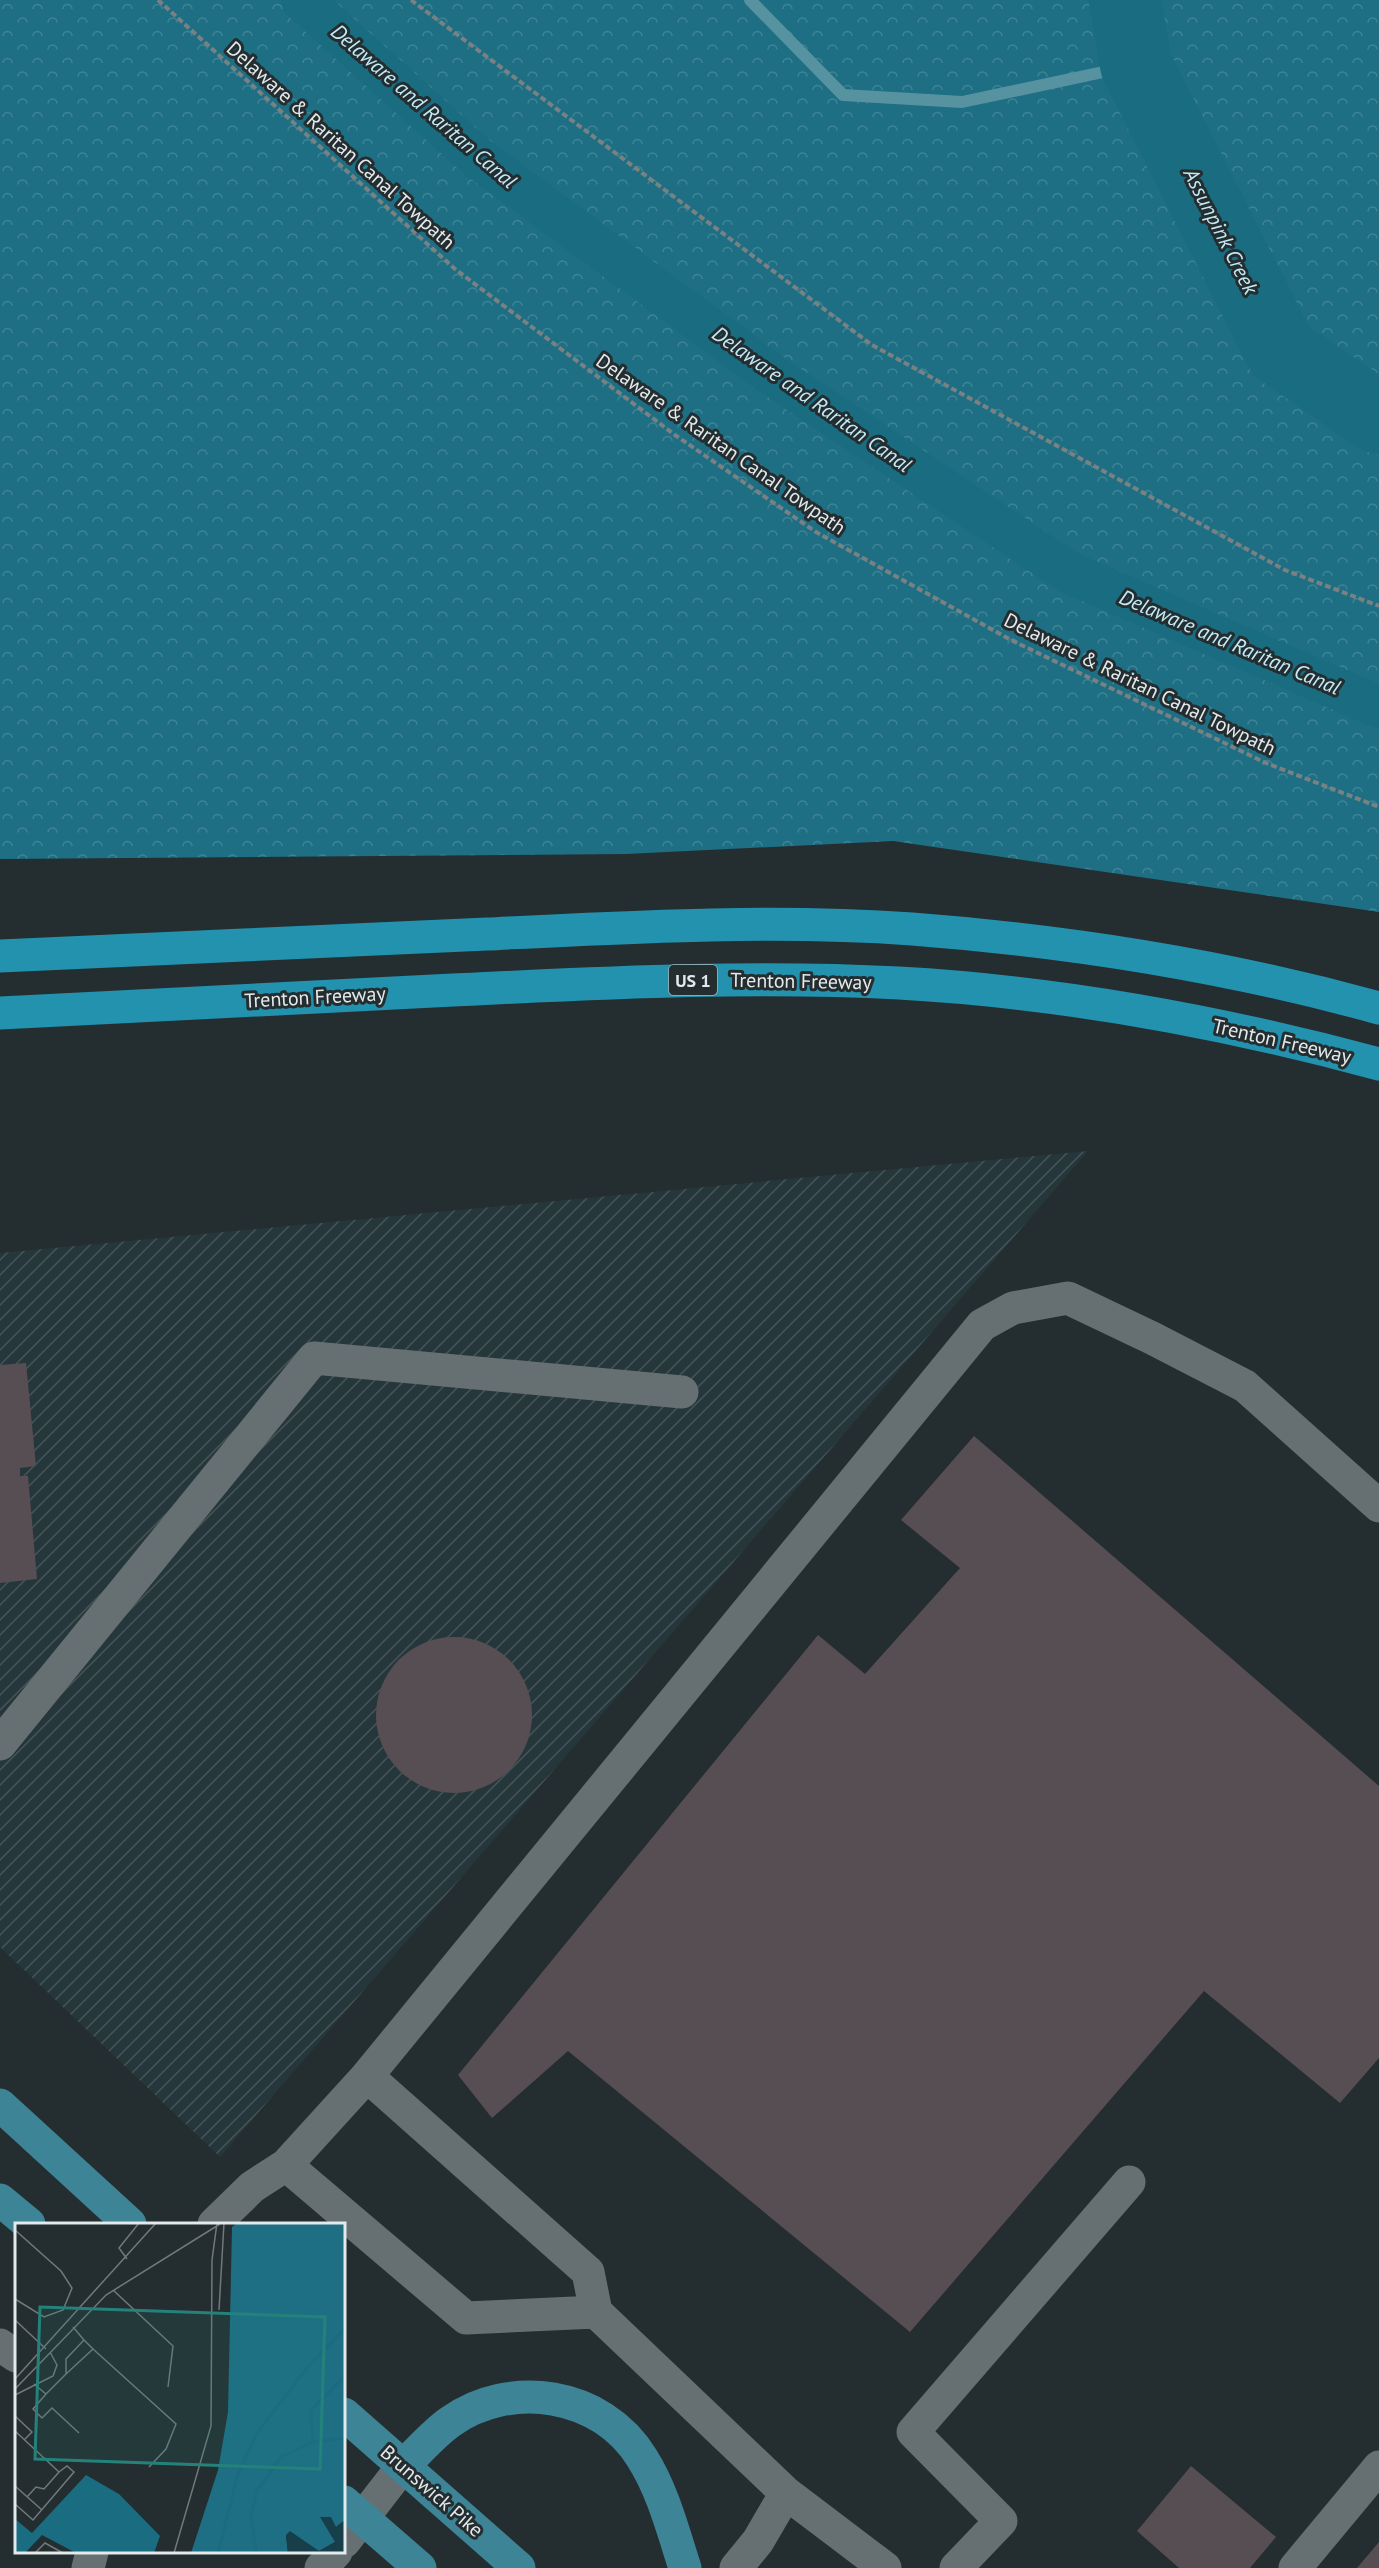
<svg xmlns="http://www.w3.org/2000/svg" width="1379" height="2568" font-family="'PT Sans',sans-serif">
  <style>
    .industrial { fill: url(#industrial-furrows) }
    .forest { fill: url(#forest-crowns) }
    .lines { fill: none; stroke-linecap: round; stroke-linejoin: round }
    .stream { stroke: #5792a1; stroke-width: 12 }
    .canal { stroke: #1a6c81; stroke-width: 42 }
    .river { stroke: #1a6c81; stroke-width: 72 }
    .building { fill: #574e53 }
    .path { stroke: #798183; stroke-width: 4; stroke-dasharray: 6 3; stroke-linecap: butt }
    .minor { stroke: #667073; stroke-width: 33 }
    .major { stroke: #3d8496; stroke-width: 33 }
    .highway { stroke: #2292ae; stroke-width: 33 }
    .labels { text-anchor: middle; dominant-baseline: central; stroke-width: 6; stroke-linejoin: round; paint-order: stroke }
    .shield { fill: #242d2f; stroke: #aab1b3; stroke-width: 1.5 }
    .shield-label { font-size: 18px; font-weight: bold; fill: #e4eaec }
    .street-label { font-size: 20px; fill: #e4eaec; stroke: #242d2f }
    .water-label { font-size: 21px; font-style: italic; fill: #c3ebf7; stroke: #242d2f }
    .inset-river { fill: none; stroke: #1a6c81; stroke-width: 3 }
    .inset-road { fill: none; stroke: #71797b; stroke-width: 1.5 }
    .view { fill: #24827b; fill-opacity: 0.15; stroke: #24827b; stroke-width: 3 }
    .inset-edge { fill: none; stroke: #e4eaec; stroke-width: 3 }
  </style>
  <defs>
    <pattern id="industrial-furrows" width="10" height="10" patternUnits="userSpaceOnUse" patternTransform="scale(1.5)"><rect width="10" height="10" fill="#26373c"/><path d="M-1 1l2-2M0 10L10 0M9 11l2-2" fill="none" stroke="#455458"/></pattern>
    <pattern id="forest-crowns" width="20" height="18" patternUnits="userSpaceOnUse" patternTransform="scale(1.5)"><rect width="20" height="18" fill="#1e6f84"/><path d="M2 6a3 3 0 1 1 6 0M12 15a3 3 0 1 1 6 0" fill="none" stroke="#3f8496"/></pattern>
  </defs>
  <rect width="100%" height="100%" fill="#242d2f"/>
  <path class="industrial" d="M1088,1151L220,2157L0,1947V1253Z"/>
  <path class="forest" d="M0,0H1379V912L893,841L626,854L0,859Z"/>
  <g class="lines">
    <path class="stream" d="M750,0L843,95L962,102L1136,65"/>
    <path class="canal" d="M302,0L478,158L771,374L1068,572L1379,707"/>
    <path class="river" d="M1125,0L1136,65L1281,351L1379,418"/>
  </g>
  <path class="building" d="M26,1363L36,1466L20,1468V1476H28L37,1579L0,1583V1365Z
    M974,1436L1379,1786V2058L1340,2103L1204,1991L910,2332L568,2051L492,2118L458,2075L818,1635L865,1674L960,1568L901,1520Z
    M376 1715a78 78 0 1 1 156 0a78 78 0 1 1-156 0Z
    M1191,2466L1276,2537L1250,2568H1179L1137,2531Z
    M1379,2542V2568H1357Z"/>
  <g class="lines">
    <path class="path" d="M158,0L455,269L675,435L816,532L1011,640L1266,763L1379,807
      M411,0L872,345L1285,570L1379,606"/>
    <path class="minor" d="M0,1744L314,1358L682,1392
      M367,2076L982,1325L1013,1308L1068,1298L1152,1338L1245,1386L1379,1506
      M286,2165L367,2076L588,2272L596,2312
      M214,2224L252,2187L286,2165L466,2318L596,2312L786,2493L758,2541L736,2568
      M0,2345L16,2356
      M786,2493L885,2568
      M344,2542L403,2466
      M88,2568L92,2552
      M321,2568L336,2552
      M956,2568L1001,2521L913,2432L1129,2182
      M1295,2568L1379,2467"/>
    <path class="major" d="M0,2105L130,2224
      M0,2200L29,2224
      M344,2414L519,2568
      M403,2466C418,2452 433,2434 450,2422C510,2379 602,2392 642,2458C663,2491 673,2531 685,2568
      M344,2502L420,2568"/>
    <path class="highway" d="M0,956C162,949 325,941 487,934C629,927 771,919 912,929C1070,941 1227,966 1379,1008
      M0,1013C151,1005 302,998 453,990C602,983 750,975 899,983C1061,992 1223,1022 1379,1064"/>
  </g>
  <g class="labels">
    <rect class="shield" x="669" y="965" width="48" height="30" rx="4.5"/>
    <g class="shield-label">
      <text x="693" y="980">US 1</text>
    </g>
    <g class="street-label">
      <text transform="translate(341 145) rotate(42)">Delaware &amp; Raritan Canal Towpath</text>
      <text transform="translate(721 444) rotate(35)">Delaware &amp; Raritan Canal Towpath</text>
      <text transform="translate(1140 684) rotate(26)">Delaware &amp; Raritan Canal Towpath</text>
      <text transform="translate(801 981) rotate(1)">Trenton Freeway</text>
      <text transform="translate(315 997) rotate(-3)">Trenton Freeway</text>
      <text transform="translate(1282 1041) rotate(13)">Trenton Freeway</text>
      <text transform="translate(432 2491) rotate(41)">Brunswick Pike</text>
    </g>
    <g class="water-label">
      <text transform="translate(424 106) rotate(41)">Delaware and Raritan Canal</text>
      <text transform="translate(1221 231) rotate(63)">Assunpink Creek</text>
      <text transform="translate(812 399) rotate(35)">Delaware and Raritan Canal</text>
      <text transform="translate(1230 642) rotate(23)">Delaware and Raritan Canal</text>
    </g>
  </g>
  <g transform="translate(15 2223)">
    <rect width="330" height="330" fill="#242d2f"/>
    <path d="M222,0H330V297L321,304L320,319L304,328L271,312L273,330H176L203,247L213,189L217,4Z" fill="#1e6f84"/>
    <path d="M305,294H316L321,304L330,297V330H273L271,312L275,308L304,328L320,319Z" fill="#163f4a"/>
    <path d="M71,252L104,271L145,313L139,330H61L27,312L10,330H0V296L17,310Z" fill="#1a6c81"/>
    <path class="inset-river" d="M298,219L296,187L330,153M203,330L223,251L242,210L291,146L330,105M241,330L236,291L242,268L266,234L298,219L330,215"/>
    <path class="inset-road" d="M0,7L46,48L57,65L48,87L29,94L0,76M112,36L104,25L124,0M98,67L158,123L153,164M204,87L209,0M0,97L31,126M78,126L161,201L151,226L134,244M51,151L78,126L69,117M0,156L141,0M19,161L31,171L51,151V136L69,117L58,104M0,166L91,72L205,1M31,171L18,186L27,195L37,185L64,210M0,172L38,153L42,142L35,129M0,193L17,209L9,217M0,208L44,249L29,266L21,264L12,274M0,263L27,287M0,281L18,297L59,249L52,243L44,249M20,330L30,320L48,330M159,330L196,203L197,37L202,0"/>
    <path class="view" d="M25,84L310,94L305,246L20,236Z"/>
    <rect width="330" height="330" class="inset-edge"/>
  </g>
</svg>
